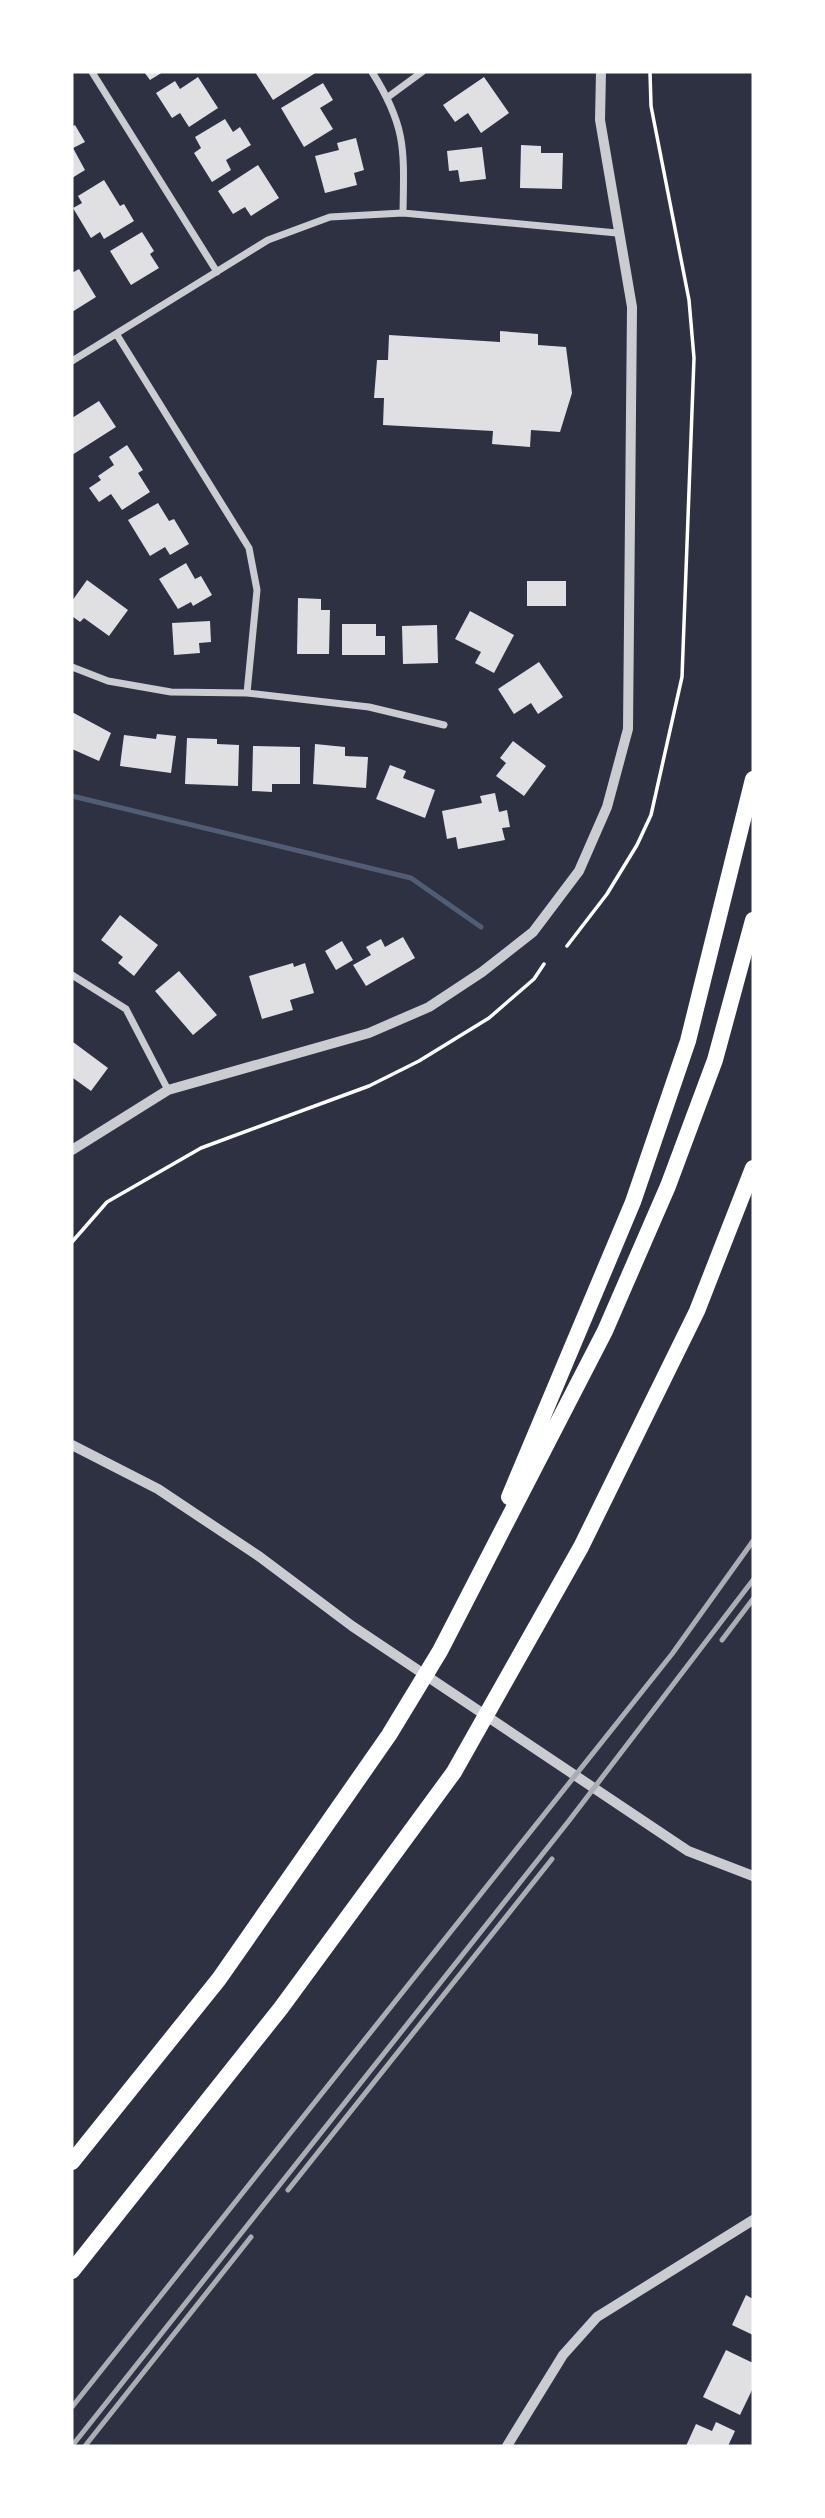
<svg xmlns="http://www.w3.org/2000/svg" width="825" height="2518" font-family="'Source Sans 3',sans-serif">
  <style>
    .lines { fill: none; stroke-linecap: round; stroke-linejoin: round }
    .stream { stroke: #4f5d75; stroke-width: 5 }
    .building { fill: #e0e0e3 }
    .path { stroke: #fff; stroke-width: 3.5 }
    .minor { stroke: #caccd0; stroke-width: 7 }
    .tertiary { stroke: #caccd0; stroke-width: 10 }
    .motorway { stroke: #fff; stroke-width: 16 }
    .rail { stroke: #abadb3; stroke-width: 5 }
  </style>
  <rect width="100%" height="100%" fill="#2d3142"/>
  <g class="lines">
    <path class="stream" d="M72,796L411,878L481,927"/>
  </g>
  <path class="building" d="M144,72H163L150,80Z
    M255,72H317L273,100Z
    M198,77L218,108L189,127L180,113L172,118L156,93L175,81L180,89Z
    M484,77L509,113L481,133L468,113L455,122L443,105Z
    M323,83L333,100L320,108L333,129L304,147L281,108Z
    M225,119L233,132L240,127L251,145L226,160L231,170L212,182L194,153L201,148L195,137Z
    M75,125L85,142L73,148L85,170L72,178V127Z
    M356,138L364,170L354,173L357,185L325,193L315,156L339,150L337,143Z
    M521,145L541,146V153H563L562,189L520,188Z
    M482,147L486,179L460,182L458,170L449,171L447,151Z
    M258,165L279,198L251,216L245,207L233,214L218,191Z
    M104,180L120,206L124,204L134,221L104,239L100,232L91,238L73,208L82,203L78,196Z
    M142,232L154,251L150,254L159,268L131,285L110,251Z
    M79,269L96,297L72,312V273Z
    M500,331L538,334V345L566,347L572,393L560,432L531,430L530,447L492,444L493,431L383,425L384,398H374L377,360H388L389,335L500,342Z
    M99,401L116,427L72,455V418Z
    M127,445L143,470L138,473L150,492L122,510L111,494L99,502L89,488L101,480L98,476L114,465L109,457Z
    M158,503L169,521L174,519L189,544L170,555L165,547L150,556L128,520Z
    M186,563L195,579L201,576L212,595L193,606L191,602L178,609L159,579Z
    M87,580L128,610L109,636L84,618L80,622L72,616V601Z
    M527,581H566V606H527Z
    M298,598L321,599V610H330L329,654H297Z
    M470,611L514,635L494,673L475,663L481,652L455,639Z
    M210,621L211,642L199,643L200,653L174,655L172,623Z
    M342,624H376V636H385V655H342Z
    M437,625L438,663L403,664L402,626Z
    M539,662L563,697L538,714L531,703L514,714L498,689Z
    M72,712L111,733L99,761L72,749Z
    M157,734L176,736L171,773L120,766L124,735L156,739Z
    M187,738L217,739V744L239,745L238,786L185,784Z
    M513,741L546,766L524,796L496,776L506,763L500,758Z
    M315,744L345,747V756L368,757L366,788L313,784Z
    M253,746L300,747V784H272V792L252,791Z
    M390,765L406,771L403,778L435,790L425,818L376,799Z
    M495,793L499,812L507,810L510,827L502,828L505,840L458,849L456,837L447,839L442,811L482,803L480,796Z
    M120,915L158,945L134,976L118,963L123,957L101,940Z
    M403,937L415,958L366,986L353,965L371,955L366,947L381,939L385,947Z
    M342,941L353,960L336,970L325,951Z
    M293,963L294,967L305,963L314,993L290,1000L293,1010L262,1019L249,976Z
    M179,971L217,1015L193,1035L155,991Z
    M73,1042L108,1068L91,1091L73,1078L72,1080Z
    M746,2295L753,2299V2335L732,2325Z
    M726,2350L753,2363V2388L740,2415L703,2397Z
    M716,2422L735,2431L728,2446H686L696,2424L712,2431Z"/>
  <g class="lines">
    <path class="path" d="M567,946L607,894L637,845L651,815L682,677L694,358L689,300L651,106L650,72
      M72,1242L107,1202L201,1148L369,1086L419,1061L489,1018L534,979L544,964"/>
    <path class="minor" d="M92,72L217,272
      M372,72C407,127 404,151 403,213
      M388,97L422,72
      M117,335L249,548L257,590L247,693
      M72,361L268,240L330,217L403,213L617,233
      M72,667L108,681L171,692L247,693L369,707L444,725
      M72,975L126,1009L168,1090"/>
    <path class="tertiary" d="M72,1150L168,1090L369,1033L429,1007L482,972L533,932L579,871L607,807L628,729L632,307L600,120L601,72
      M72,1445L158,1489L260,1557L352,1626L688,1851L753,1876
      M507,2446L563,2355L597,2317L753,2220"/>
    <path class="motorway" d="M509,1497L633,1202L688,1041L753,779
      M72,2162L219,1979L389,1735L440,1651L605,1331L668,1186L715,1060L753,920
      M72,2271L281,2008L454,1772L581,1547L697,1311L753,1168"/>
    <path class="rail" d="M722,1640L753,1599
      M288,2190L552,1859
      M72,2407L672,1654L753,1541
      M72,2446L568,1822L753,1580
      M85,2446L251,2237"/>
  </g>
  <rect width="825" height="2518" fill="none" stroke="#ffffff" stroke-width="147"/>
</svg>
